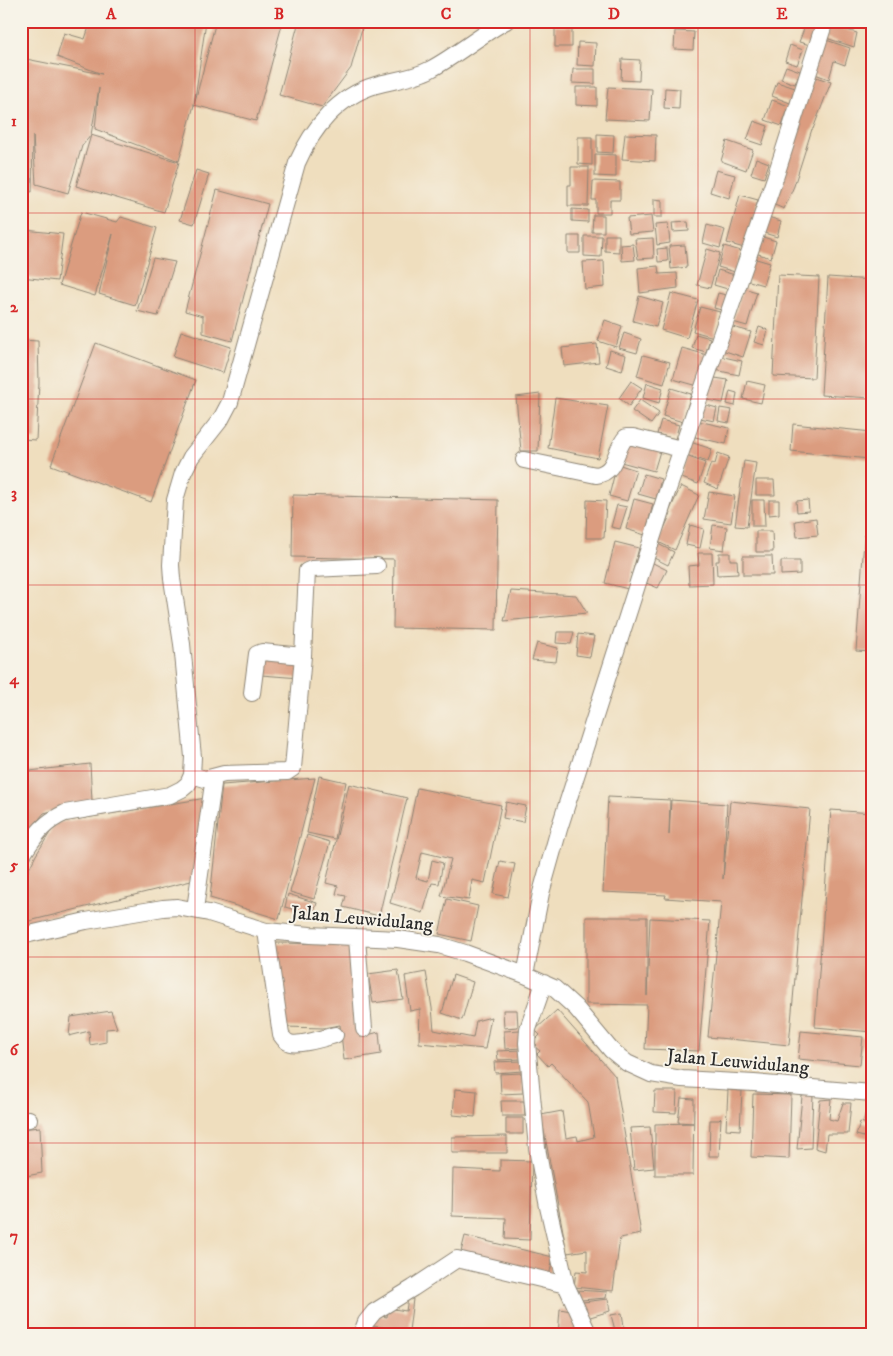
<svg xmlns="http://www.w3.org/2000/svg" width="893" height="1356" font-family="'IM FELL DW Pica',serif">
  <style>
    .building { fill: #db9c7f }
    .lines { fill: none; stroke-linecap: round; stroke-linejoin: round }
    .street-casing { stroke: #8d8474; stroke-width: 18 }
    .street { stroke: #fff; stroke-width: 16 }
    .grid { fill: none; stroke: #d62828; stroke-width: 1; stroke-opacity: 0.55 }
    .labels { text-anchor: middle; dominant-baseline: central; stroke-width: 4; stroke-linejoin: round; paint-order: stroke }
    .street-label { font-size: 19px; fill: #2b2b2b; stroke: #f7f3e8 }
    .neatline { fill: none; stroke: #d62828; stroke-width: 2 }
    .grid-label { font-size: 16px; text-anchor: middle; font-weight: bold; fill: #d62828 }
  </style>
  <rect width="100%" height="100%" fill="#f7f3e8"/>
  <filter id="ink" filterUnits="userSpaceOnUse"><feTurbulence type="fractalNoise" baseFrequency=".02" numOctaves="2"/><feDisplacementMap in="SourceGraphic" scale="10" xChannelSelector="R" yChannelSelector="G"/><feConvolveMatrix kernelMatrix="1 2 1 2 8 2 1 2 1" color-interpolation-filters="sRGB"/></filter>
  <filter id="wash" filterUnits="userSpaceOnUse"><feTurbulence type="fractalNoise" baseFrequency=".0096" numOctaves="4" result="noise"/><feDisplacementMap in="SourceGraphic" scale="20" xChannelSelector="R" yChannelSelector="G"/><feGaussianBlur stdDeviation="1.12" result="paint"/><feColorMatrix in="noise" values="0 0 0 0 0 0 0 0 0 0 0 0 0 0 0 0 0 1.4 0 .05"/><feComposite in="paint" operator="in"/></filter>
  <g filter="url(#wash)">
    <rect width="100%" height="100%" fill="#efdebe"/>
    <g id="blocks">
      <path class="building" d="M91,21H206L194,105L179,161L95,129L99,88L91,135L179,162L164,212L76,186L91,135L82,146L68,193L36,184L33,136L32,192L21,190V58L102,74L57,57L64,33L85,39Z
        M216,21H283L256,121L194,105Z
        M299,21H364L351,68L322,107L279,95Z
        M837,21H857L858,24L837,25Z
        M806,24L819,27L814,46L799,42Z
        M830,25L857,33L854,47L826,38Z
        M555,26L572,27V47H555Z
        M675,31L694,32L693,50L674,49Z
        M823,39L850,48L845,65L834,61L829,79L812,73Z
        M578,42L596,43L595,66L577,65Z
        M790,45L803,50L797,65L785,61Z
        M622,59L640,60L639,81L621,80Z
        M786,66L800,71L795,84L781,79Z
        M573,69H595V84L572,83Z
        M813,76L831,82L813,129H812L794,186L784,209L770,203Z
        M777,82L795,88L790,103L772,96Z
        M576,87H597V106L576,105Z
        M608,87L652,89L650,121L605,119Z
        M665,88L680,89L679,109L664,108Z
        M772,100L789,106L782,126L765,120Z
        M754,121L768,126L762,145L747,140Z
        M597,134L614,135L613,153L597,152Z
        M625,134L656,135L655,161L622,159Z
        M578,137H592V165L578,164Z
        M727,141L753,150L746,170L721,161Z
        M595,154L616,155V177L595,176Z
        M756,158L769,163L764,178L751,174Z
        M571,167H589L588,206H568V185H571Z
        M196,170L209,174L194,224L180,220Z
        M716,170L735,175L729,198L710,192Z
        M593,181L620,182V200H610V213H596V200H592Z
        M217,190L268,204L232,341L203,333V316L185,311Z
        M740,195L758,200L744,248L727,243Z
        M654,199L662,200V217H654Z
        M572,209L588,210V222L572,221Z
        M81,212L117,222L121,217L157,228L135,305L99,294L113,234L95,296L59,285Z
        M593,215H604V232H592Z
        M651,216L653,232L629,234L627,218Z
        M765,216L781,221L777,237L761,232Z
        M688,222L689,231L673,232L672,223Z
        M668,224L670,243L657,245L655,225Z
        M707,225L725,230L720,248L703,243Z
        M25,230L63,234L57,281L21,277Z
        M605,235H619V252L605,251Z
        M568,236H580V253H568Z
        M584,236H602L601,257L584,256Z
        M760,236L776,241L771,258L755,253Z
        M653,238L654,258L638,259L635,239Z
        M633,244L635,260L622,261L621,245Z
        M685,245L687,267L671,269L669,246Z
        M724,246L741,251L735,272L718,267Z
        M667,248L668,261L658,262L657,249Z
        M707,249L720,253L710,288L697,285Z
        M153,258L175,262L158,316L137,311Z
        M753,258L770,263L763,285L746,280Z
        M604,261L605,287L585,289L583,262Z
        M658,266L659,274L677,273L678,288L640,293L638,268Z
        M718,270L735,275L731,290L714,285Z
        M778,275L819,277L814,378L773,376Z
        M828,277L872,280V398L821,395Z
        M743,288L757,292L747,326L733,322Z
        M671,293L698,300L687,338L661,330Z
        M718,293L730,296L725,311L714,308Z
        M639,296L663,303L656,327L633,321Z
        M700,307L720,312L714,337L693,331Z
        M605,320L622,326L616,347L598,341Z
        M729,326L751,332L743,357L722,350Z
        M759,327L768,330L764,345L754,342Z
        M181,331L231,347L223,373L173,357Z
        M624,333L641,339L637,353L619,348Z
        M696,334L710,338L706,352L692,348Z
        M21,340L38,341L39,383L36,440L21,439Z
        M96,343L196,380L151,502L51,465Z
        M597,344L599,362L564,366L562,348Z
        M682,348L707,355L698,386L673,379Z
        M610,350L626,355L622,371L606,366Z
        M643,355L670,362L664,384L637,376Z
        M719,356L742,361L739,375L715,370Z
        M715,378L728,380L723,403L707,400L710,388H712Z
        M631,381L642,388L629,406L619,398Z
        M747,381L765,385L761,403L743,399Z
        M647,383L663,388L659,403L643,398Z
        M671,388L691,394L683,422L663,416Z
        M730,391L737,393L735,406L727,404Z
        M540,394L538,451H521L516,397Z
        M555,398L608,406L598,458L548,448Z
        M640,400L659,413L651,424L632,411Z
        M703,404L717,408L714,421L700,418Z
        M720,408L732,410L729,423L718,421Z
        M661,420L679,425L675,439L657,434Z
        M698,421L729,428L726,444L695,437Z
        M793,424L872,432L869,459L791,451Z
        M687,441L712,449L708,462L683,454Z
        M626,442L660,451L654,471L621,462Z
        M718,453L729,457L718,489L704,483L711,463L715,464Z
        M686,456L705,463L698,484L679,477Z
        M870,459H872V652L856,651Z
        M744,461L756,463L747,527L735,526Z
        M617,464L636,470L627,501L609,496Z
        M644,474L661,479L656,499L638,494Z
        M756,480H774L775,495H756Z
        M681,486L699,495L675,550L658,542L671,513L669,512Z
        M709,492L735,496L731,523L704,519Z
        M293,495L498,500L496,630L393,628L394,559L292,557Z
        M634,499L653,504L645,535L626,529Z
        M587,500L606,501L604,538H586Z
        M752,500H764L765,526H752Z
        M769,500H779V514L769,515Z
        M808,500L809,511L797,512L796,501Z
        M617,505L627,507L620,529L611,527Z
        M816,518L818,535L797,537L795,521Z
        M690,525L704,529L700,548L686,545Z
        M713,525L727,527L724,550L710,548Z
        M756,531H772L773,552H756Z
        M615,542L639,548L628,589L605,583Z
        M658,544L674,552L668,565L652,557Z
        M698,553H712L713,584L689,585L688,566L699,565Z
        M719,553H730V560H737L738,574L717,575L716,561H719Z
        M743,556H772L773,575H743Z
        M781,561H800V574L781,575Z
        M653,563L667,570L658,588L644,582Z
        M511,591L576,595L587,613L504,621Z
        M557,632H574L571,644L556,643Z
        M578,634L594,636L590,657L576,655Z
        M537,643L558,648L556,662L532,660Z
        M262,658L301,661L300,678L261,675Z
        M90,764L92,801L44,813L21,841V772Z
        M319,776L346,782L335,839L307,833Z
        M315,778L279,919L210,898L222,785Z
        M349,784L407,798L379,916L343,907L346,896L336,894L338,886L326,883Z
        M417,788L501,805L485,883L472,880L469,900L441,896L451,859L422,852L416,878L428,881L432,860L443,863L439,884L432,883L423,913L390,903L405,848Z
        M608,797L670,800L669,835L671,800L727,804L723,879L730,801L810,809L789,1045L708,1037L721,902L665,898L666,895L603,892Z
        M206,798L199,879L21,923V885L36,855L56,823Z
        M506,802L526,806L523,822L503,818Z
        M831,810L872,813V1032L815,1027Z
        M307,835L330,842L314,899L290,892Z
        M500,861L515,864L508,897L493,894Z
        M288,894L317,903L313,915L285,907Z
        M447,899L478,906L471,941L439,934Z
        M586,917H647V996L650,918L710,921L699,1051L645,1049L647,1005L586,1004Z
        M276,943L350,944L360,1037L379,1032L381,1054L344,1060L340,1025L323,1028L285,1027Z
        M398,970L403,999L373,1003L368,974Z
        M426,972L432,1008L434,1030L473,1038L476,1021L491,1017L485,1049L419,1043L420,1009L410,1011L405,976Z
        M453,975L473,982L462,1020L442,1013Z
        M503,1010H517L518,1027L504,1028Z
        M557,1010L615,1076L641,1234L620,1238L613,1291L574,1287L576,1271L587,1272V1250L567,1253L541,1115L562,1111L566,1138L577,1136L578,1141L594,1137L588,1102L551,1063L548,1066L537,1054L540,1051L535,1047L537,1045L533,1042L540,1035L535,1030Z
        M111,1011L117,1028L106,1029V1042L90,1045L89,1031L69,1036L71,1017Z
        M520,1030L521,1048L505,1049L504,1031Z
        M801,1031L863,1037L860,1065L798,1059Z
        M521,1050V1059L498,1060L497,1051Z
        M521,1061L522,1071L495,1073L494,1062Z
        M522,1073L523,1093L501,1094L500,1074Z
        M455,1089L477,1091L475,1117L453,1115Z
        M728,1090L742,1091L740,1130L726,1129Z
        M655,1091H677L676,1113L654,1112Z
        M753,1094L791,1095L789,1159L751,1157Z
        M813,1094L811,1148L797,1149L802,1096Z
        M681,1098L694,1099L693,1175H655V1124L693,1123L678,1122Z
        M831,1099L829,1119L837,1121L843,1103H851L848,1134H827L825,1151L815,1148L820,1100Z
        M501,1101H524L525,1116H502Z
        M868,1102H872V1120H864Z
        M506,1118H523V1134H506Z
        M721,1118L719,1156H709L710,1120H719Z
        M860,1122L872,1125V1139L856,1135Z
        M40,1127L42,1173L21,1177V1129Z
        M650,1127L654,1168L634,1170L630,1128Z
        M507,1136V1153H452V1137Z
        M500,1160L532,1161L530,1240L505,1239L506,1218L452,1216L453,1169L500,1171Z
        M465,1236L553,1257L549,1277L460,1256Z
        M577,1290L607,1292L606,1298L581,1300Z
        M408,1298L413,1299L409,1331L372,1326L374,1315L387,1317L388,1308L406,1311Z
        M608,1299L610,1311L587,1318L583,1302Z
        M560,1309L571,1311L579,1335H558Z
        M622,1313L625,1333L616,1334L611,1315Z"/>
    </g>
  </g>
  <g filter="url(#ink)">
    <use href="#blocks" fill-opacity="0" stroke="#8d8474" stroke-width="1"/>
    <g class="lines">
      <defs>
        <path id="street" d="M524,460L596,475C617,472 614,450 626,437H633L681,449
          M252,693L257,654L262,652L303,656
          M192,775L205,779L224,774L287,772L293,768L303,656L307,571L312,569L377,566
          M21,857C35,836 42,823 65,813L170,795L182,789L188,784L192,775L193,757L182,644L172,579L171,565L175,500L183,473L191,457L221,419L230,402L297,163C312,129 338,96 376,85C394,80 415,78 431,69C457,55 480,35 506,21
          M195,909L214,777
          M266,931L281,1035C283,1038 286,1042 290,1043C299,1046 324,1038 335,1035
          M21,936L86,921L163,908L177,907L209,913L266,931L310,935L398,939L439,945L465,953L525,975L554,988L576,1008L611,1050L627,1063L651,1074L682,1079L754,1083L872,1093
          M357,938L364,1029
          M525,975L541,893L559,829L665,498L775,178L825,21
          M544,983L528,1029L527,1043L537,1148L548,1207L566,1285L589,1335
          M21,1120L29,1119
          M361,1335L366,1322L374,1312L413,1288L457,1259L566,1285"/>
      </defs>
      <use href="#street" class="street-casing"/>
      <use href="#street" class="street"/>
    </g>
  </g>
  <path class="grid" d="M195,21V1335M363,21V1335M530,21V1335M698,21V1335M21,213H872M21,399H872M21,585H872M21,771H872M21,957H872M21,1143H872"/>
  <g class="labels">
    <g class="street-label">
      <text transform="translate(362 919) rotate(5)">Jalan Leuwidulang</text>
      <text transform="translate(738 1062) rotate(5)">Jalan Leuwidulang</text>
    </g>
  </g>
  <rect width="893" height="1356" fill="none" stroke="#f7f3e8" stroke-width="55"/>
  <rect x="28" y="28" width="838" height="1300" class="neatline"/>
  <g class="grid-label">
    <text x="111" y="19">A</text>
    <text x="279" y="19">B</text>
    <text x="446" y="19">C</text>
    <text x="614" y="19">D</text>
    <text x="782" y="19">E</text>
    <text x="14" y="126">1</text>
    <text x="14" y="312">2</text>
    <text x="14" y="498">3</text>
    <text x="14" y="684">4</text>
    <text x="14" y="870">5</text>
    <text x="14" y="1055">6</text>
    <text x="14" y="1241">7</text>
  </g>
</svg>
